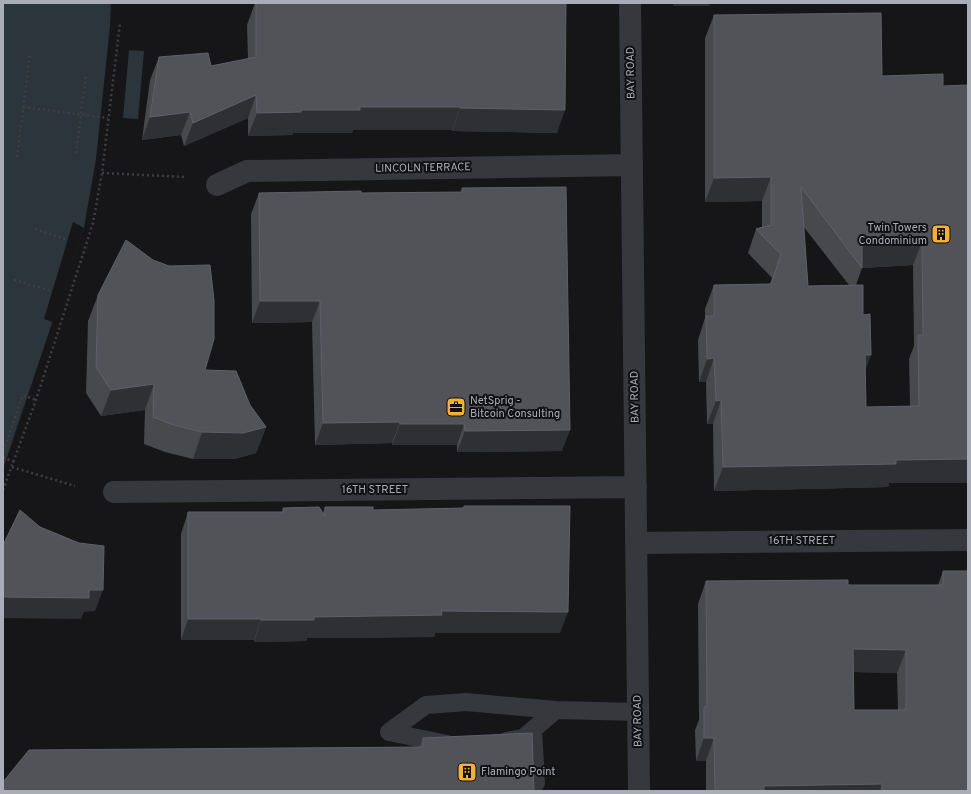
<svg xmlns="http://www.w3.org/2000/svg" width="971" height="794" font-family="Overpass,sans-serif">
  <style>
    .water { fill: #2c353c }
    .pier { fill: #161618 }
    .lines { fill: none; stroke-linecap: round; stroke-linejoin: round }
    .path { stroke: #3d3f44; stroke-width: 2.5; stroke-dasharray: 2 3; stroke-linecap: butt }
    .lane { stroke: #37383d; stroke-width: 18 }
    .street { stroke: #37383d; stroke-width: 22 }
    .wall { fill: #47494d; fill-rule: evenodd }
    .shaded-wall { fill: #2f3033 }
    .building { fill: #525359; stroke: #5f6168; fill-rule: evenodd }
    .labels { text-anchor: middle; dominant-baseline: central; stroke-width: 4; stroke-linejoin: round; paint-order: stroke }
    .street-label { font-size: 11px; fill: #a8adb8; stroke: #111113 }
    .poi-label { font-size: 11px; fill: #a8adb8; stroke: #111113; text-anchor: start }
  </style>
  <rect width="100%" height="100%" fill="#161618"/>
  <path class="water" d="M3,3H111L110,26L96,159L84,228L3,469Z
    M129,50L144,51L138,119L123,118Z"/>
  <path class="pier" d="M73,222L84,228L53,322L44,319Z"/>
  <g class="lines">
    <path class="path" d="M23,107L108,118
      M76,153L86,74
      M17,157L30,55
      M102,173L186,177
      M35,229L68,240
      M14,280L52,291
      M3,451L23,395L36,400
      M3,457L14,462
      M12,467L75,486
      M3,490L36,400L93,223L102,173L120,23"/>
    <path class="lane" d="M533,730L536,783
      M389,732L426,705L466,702L556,710L638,712
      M389,732L447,744
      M506,741L523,738L556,710"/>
    <path class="street" d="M630,3L639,791
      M217,185L247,171L632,165
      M114,492L636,487
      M636,543L968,540"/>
  </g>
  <path class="wall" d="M255,3H566L557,133L452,131V130H353L352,133H293L292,135L248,136V118L184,146L181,135L142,140L150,80L159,57L211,66L248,59L247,25Z
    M714,15L882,76L943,86L968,483H889L888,487L714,491L713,424H707L706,382H699L698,340L705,318V309L714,285L770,284L772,278L748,253L756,229L762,227V201L705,202V38ZM803,226L849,285L808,286ZM913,265L914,346L909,359L910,406L866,407L863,315L856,285L862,268Z
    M462,188L562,451L457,452V445H392V443L315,445L312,322L252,323L251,214L259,193H361L461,192Z
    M153,260L169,266L205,370L250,405L266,427L256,453L234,459H193L165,452L144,444L145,410L101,416L86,393L88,321L98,295Z
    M464,506L560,633H435L434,637L307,638L306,641L254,642V640H181V534L188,512H282L283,508L323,513L325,507L373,510L463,508Z
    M943,571L968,791H706V761H696L695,730L699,720L698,604L706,581L848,585H938ZM854,672L897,673L898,710H854Z
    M423,738L534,791L419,747Z"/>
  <path class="shaded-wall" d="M674,3H710L709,6H673Z
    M256,95L248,118L184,146L193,123Z
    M360,107H460L452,130H353L352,133H293L292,135L248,136L257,113Z
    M460,108L565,110L557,133L452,131Z
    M190,112L181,135L142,140L150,117Z
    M771,177L762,201L705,202L714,178Z
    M922,242L913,265L862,268V244Z
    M260,301H320L312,322L252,323Z
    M865,355H871L862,379Z
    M714,358L706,382H699L707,359Z
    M154,384L145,410L101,416L111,390Z
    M721,400L713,424H707L716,401Z
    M400,422L392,443L315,445L323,423Z
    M400,424H464L457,445H392Z
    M266,427L256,453L234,459H193L202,432Z
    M570,430L562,451L457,452L465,431Z
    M968,459V483H889L888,487L714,491L723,467L896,460Z
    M89,590H103L95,611L84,612L81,619L3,618V597Z
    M441,611L568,612L560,633H435L434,637L307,638L306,641L254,642L261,620L314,617Z
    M188,619H261L254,640H181Z
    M853,649L906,650L897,673L845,672Z
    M704,738H714L706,761H696Z
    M882,784L880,791H762L764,786Z"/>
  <path class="building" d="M256,3H566L565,110L460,108V107H360V110H301V112L257,113L256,95L193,123L190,112L150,117L159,57L208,53L211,66L256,57Z
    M881,13L882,76L943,74V86L968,85V459L896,460V464L723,467L721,400L716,401L714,358L707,359L706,316H714V285L771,284L781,254L756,229L771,225V177L714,178V15ZM801,187L862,268V244L922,242L923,335H918L919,406L866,407L865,355H871L870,314L863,315V285L808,286Z
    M566,187L570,430L465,431L464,424H400V422L323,423L320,301H260L259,193L361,191V193L462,192V188Z
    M126,240L153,260L169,266L210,265L214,300V339L205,370L236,371L250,405L266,427L243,433L202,432L174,425L153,417L154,384L111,390L96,367L98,295Z
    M464,506H570L568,612L441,611L442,615L314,617V620H261V619H188V512H284L283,508L319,507L325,516V507H373V510L464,508Z
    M20,510L40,527L79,543L104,546L103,590H89V598L3,597V545Z
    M943,571H968V791H882V784L764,786V791H715L714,738H704V707H707L706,581L848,580V585H943ZM853,649L906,650V710H854Z
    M532,733L534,791H3V782L29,750L423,747V738Z"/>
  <defs>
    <symbol id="building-square" viewBox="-11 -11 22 22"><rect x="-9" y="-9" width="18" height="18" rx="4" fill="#f2b134" stroke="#111113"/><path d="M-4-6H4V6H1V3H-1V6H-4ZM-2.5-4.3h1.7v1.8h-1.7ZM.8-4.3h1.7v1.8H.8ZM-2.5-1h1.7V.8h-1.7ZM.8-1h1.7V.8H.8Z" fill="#111"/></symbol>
    <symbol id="office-square" viewBox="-11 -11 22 22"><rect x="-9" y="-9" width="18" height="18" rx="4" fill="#f2b134" stroke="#111113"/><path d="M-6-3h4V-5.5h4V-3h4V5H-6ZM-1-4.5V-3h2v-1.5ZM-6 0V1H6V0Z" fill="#111"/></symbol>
  </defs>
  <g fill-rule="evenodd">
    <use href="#building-square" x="930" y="223" width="22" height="22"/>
    <use href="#office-square" x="445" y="396" width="22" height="22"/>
    <use href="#building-square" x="456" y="761" width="22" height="22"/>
  </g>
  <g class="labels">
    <g class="street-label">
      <text transform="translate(631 73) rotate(-91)">BAY ROAD</text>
      <text transform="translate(423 168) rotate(-1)">LINCOLN TERRACE</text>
      <text transform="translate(635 397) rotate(-91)">BAY ROAD</text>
      <text x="375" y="490">16TH STREET</text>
      <text x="802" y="541">16TH STREET</text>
      <text transform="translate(638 721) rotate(-91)">BAY ROAD</text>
    </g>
    <g class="poi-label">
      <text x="927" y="228" text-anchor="end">Twin Towers<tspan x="927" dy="13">Condominium</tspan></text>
      <text x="470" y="401">NetSprig -<tspan x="470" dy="13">Bitcoin Consulting</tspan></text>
      <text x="481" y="772">Flamingo Point</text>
    </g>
  </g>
  <rect width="971" height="794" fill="none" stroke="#a8adb8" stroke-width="8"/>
</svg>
